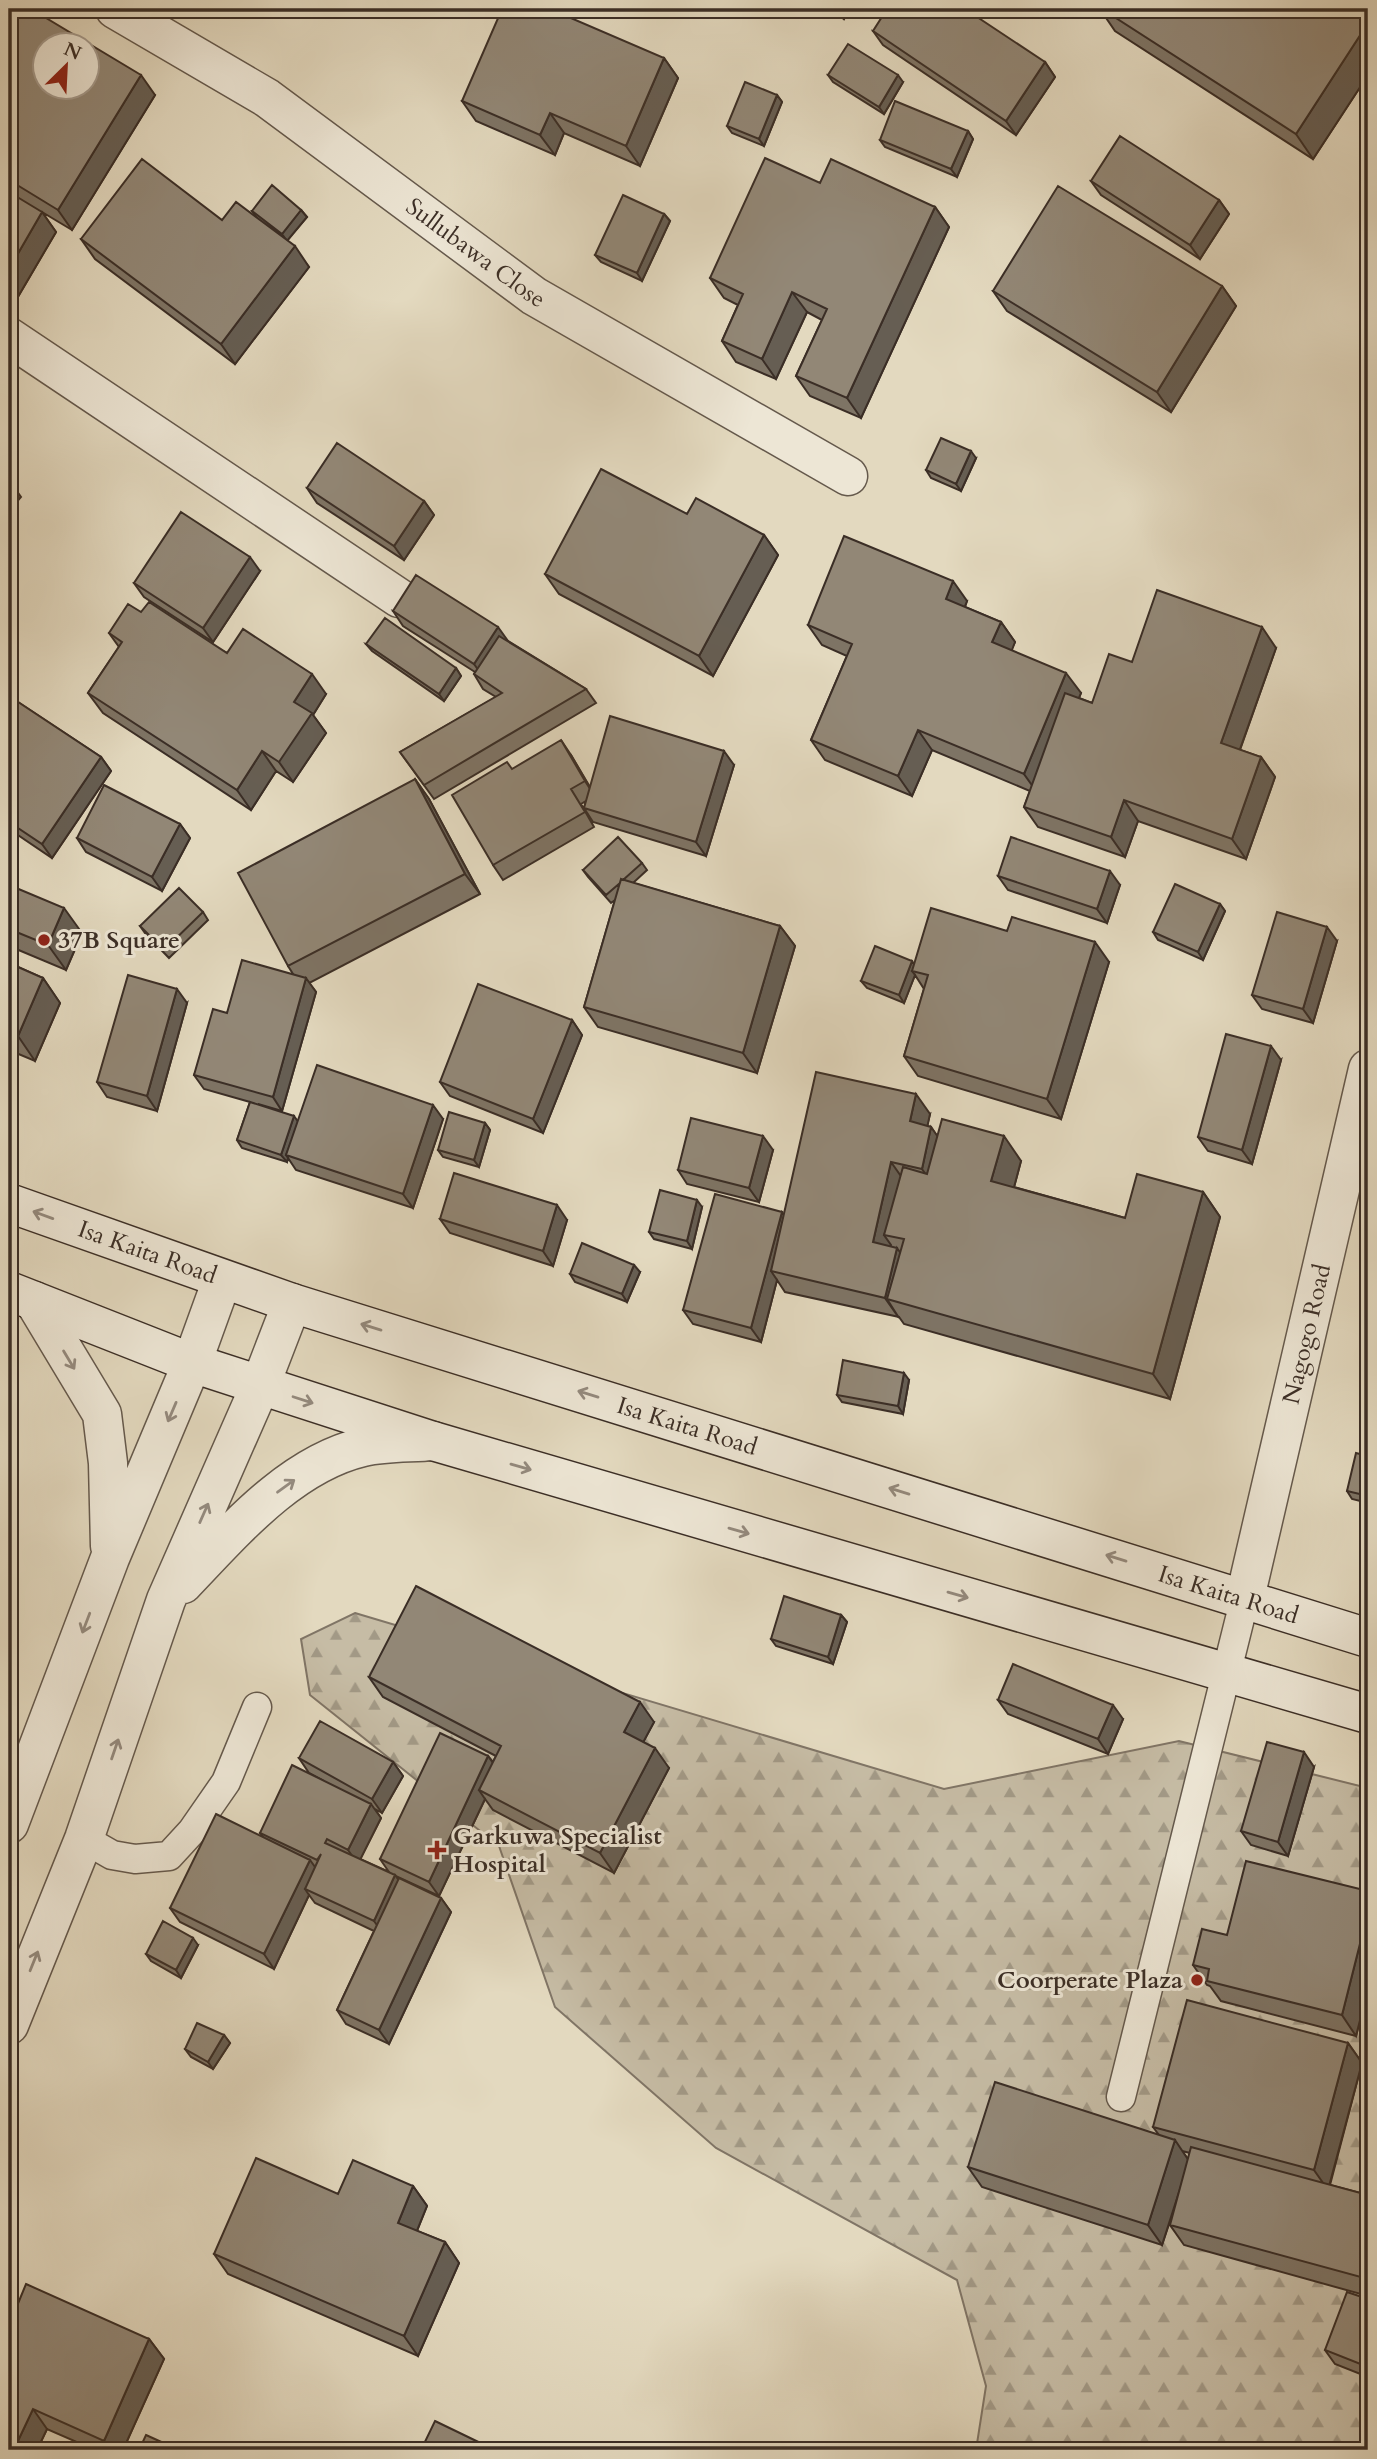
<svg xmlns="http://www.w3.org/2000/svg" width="1377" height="2459" font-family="Cardo,serif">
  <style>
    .forest { fill: url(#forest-firs); stroke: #807566; stroke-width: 2 }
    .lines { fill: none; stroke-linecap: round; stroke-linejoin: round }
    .service-casing { stroke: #65594c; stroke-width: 31 }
    .minor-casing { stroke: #65594c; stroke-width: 41 }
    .tertiary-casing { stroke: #65594c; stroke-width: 41 }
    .secondary-casing { stroke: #3b2e26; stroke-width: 41 }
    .service { stroke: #ede6d5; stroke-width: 28 }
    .minor { stroke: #ede6d5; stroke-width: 38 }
    .tertiary { stroke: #ede6d5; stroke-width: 38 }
    .secondary { stroke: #ede6d5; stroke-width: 38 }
    .wall { fill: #7e7465; stroke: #3b2e26; stroke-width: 2; fill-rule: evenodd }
    .shaded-wall { fill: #665e53; stroke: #3b2e26; stroke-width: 2 }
    .building { fill: #928776; stroke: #3b2e26; stroke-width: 2; fill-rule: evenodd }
    .oneway { stroke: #948a7e }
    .poi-dot { fill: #8f2418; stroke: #ede6d5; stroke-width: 2.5 }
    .labels { text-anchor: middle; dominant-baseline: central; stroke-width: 6; stroke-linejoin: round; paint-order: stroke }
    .street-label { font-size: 24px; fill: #3b2e26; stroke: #ede6d5 }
    .poi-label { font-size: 24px; font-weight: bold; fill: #3b2e26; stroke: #ede6d5; text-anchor: start }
  </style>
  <defs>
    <pattern id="forest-firs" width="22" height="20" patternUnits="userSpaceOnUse" patternTransform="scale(1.75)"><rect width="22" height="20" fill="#c6bca5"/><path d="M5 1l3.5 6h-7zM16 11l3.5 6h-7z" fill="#a29986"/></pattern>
  </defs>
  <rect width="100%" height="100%" fill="#e3d9bf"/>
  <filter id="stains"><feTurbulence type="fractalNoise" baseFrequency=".00286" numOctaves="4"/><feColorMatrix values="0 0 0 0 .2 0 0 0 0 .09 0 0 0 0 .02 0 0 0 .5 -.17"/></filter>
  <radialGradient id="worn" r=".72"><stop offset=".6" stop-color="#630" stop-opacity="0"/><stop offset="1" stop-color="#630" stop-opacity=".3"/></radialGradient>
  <path class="forest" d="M355,1613L944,1789L1179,1741L1368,1788V2450H976L986,2386L957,2280L716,2148L555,2007L499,1846L310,1695L301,1639Z"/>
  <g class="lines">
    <defs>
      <path id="service" d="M84,1839L112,1855L135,1859L169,1856L192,1831L226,1782L257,1707
        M1121,2097L1245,1598"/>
      <g id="minor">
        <path id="s1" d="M115,9L267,98L534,296L848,476"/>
        <path d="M9,337L399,598"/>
        <path id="s2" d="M1245,1598L1368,1069"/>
      </g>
      <path id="tertiary" d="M34,1301L102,1414L108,1463L110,1546
        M183,1584C233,1532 290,1464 363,1447C385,1442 410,1443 433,1441
        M9,1824L110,1558L192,1363L222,1280
        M9,2025L84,1839L166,1600L260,1386L292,1303"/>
      <g id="secondary">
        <path id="s3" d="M9,1203L292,1303L1368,1638"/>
        <path d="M9,1291L192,1363L433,1441L1368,1714"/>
      </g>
    </defs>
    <use href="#service" class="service-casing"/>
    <use href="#minor" class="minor-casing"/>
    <use href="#tertiary" class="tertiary-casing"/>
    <use href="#secondary" class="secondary-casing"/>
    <use href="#service" class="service"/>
    <use href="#minor" class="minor"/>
    <use href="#tertiary" class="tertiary"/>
    <use href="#secondary" class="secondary"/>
  </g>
  <path class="wall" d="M9,9L155,95L72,230L42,212L56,232L9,312Z
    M829,9H850L844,19Z
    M1100,9H1368V75L1313,159L1115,31Z
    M873,31L1045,62L1055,77L1016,135L883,45Z
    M664,58L678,78L640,166L564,133L555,155L476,121L462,101Z
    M828,75L903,82L884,114L833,82Z
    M777,95L782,102L764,146L732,133L727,126Z
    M968,131L973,139L957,177L885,147L880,140Z
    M1091,181L1219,200L1229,214L1200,259L1101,195Z
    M820,183L935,207L949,227L861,418L810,396L796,376L822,320L807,312L776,379L736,362L722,341L738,305L724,298L710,278Z
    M301,210L307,217L287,240L309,267L235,364L95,259L81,239L222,220L257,218L252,211Z
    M664,214L670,221L642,281L601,262L595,255Z
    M1222,286L1236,306L1171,412L1007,311L993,291Z
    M976,458L961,491L931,478L926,470Z
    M307,488L424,501L434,515L404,560L317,503Z
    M687,514L764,535L778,555L713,676L559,594L545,574Z
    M260,571L213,642L144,597L134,583Z
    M967,601L965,607L1001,622L1015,642L1011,650L1081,693L1079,698L1092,703L1132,662L1276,648L1240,750L1261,757L1275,777L1246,859L1138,821L1125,857L1038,827L1024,807L1030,791L932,750L912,796L825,760L811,740L847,656L822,645L808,625Z
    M393,611L508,641L586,689L596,703L434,799L400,752L496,697L483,689L474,674L475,672L403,626Z
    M141,612L227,653L326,694L313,715L326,733L293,782L276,771L251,810L103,713L88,693L119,647L109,633Z
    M366,644L456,668L461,676L444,701L372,651Z
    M9,696L101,757L111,771L52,858L9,829Z
    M571,755L590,787L734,765L706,856L593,822L584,808L586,801L581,804L594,827L503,880L493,865L512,769Z
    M415,779L429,799L480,894L309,983L316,992L282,1111L258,1104L298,1122L443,1119L413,1208L296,1170L288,1158L287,1162L242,1148L237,1140L250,1102L204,1089L194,1075L227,1013L293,974L288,966Z
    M180,824L190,838L162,891L86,852L77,838Z
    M642,863L647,870L633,883L780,926L795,946L757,1073L598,1027L584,1007L615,900L611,903L588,877L583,870Z
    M998,876L1120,885L1107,923L1008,890Z
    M9,885L82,933L66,970L9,946Z
    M1220,904L1225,911L1203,960L1158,940L1153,932Z
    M203,912L208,920L169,958L145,933L140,926Z
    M1337,941L1313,1023L1262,1009L1252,995Z
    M1109,962L1061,1119L918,1076L904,1056L924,989L915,975L904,1003L867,988L861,981L914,964Z
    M9,963L43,978L60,1003L35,1061L9,1050Z
    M187,1003L157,1111L107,1097L97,1082Z
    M572,1020L582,1035L543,1133L450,1096L440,1082Z
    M1281,1060L1252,1164L1208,1151L1198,1137Z
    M930,1114L927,1126L931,1127L937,1136L1021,1161L1014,1187L1125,1218L1203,1192L1220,1217L1170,1399L904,1324L899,1317L785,1292L777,1280L761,1342L693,1324L683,1310L784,1215Z
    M485,1123L490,1130L479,1167L443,1157L438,1150Z
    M773,1150L759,1202L687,1184L678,1170Z
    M702,1207L692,1249L654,1239L649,1232Z
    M440,1219L567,1220L553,1266L450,1233Z
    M640,1272L627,1302L575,1282L570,1274Z
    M909,1380L903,1414L842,1402L837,1395Z
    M1368,1456V1503L1352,1499L1347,1491Z
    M841,1615L847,1622L833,1664L776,1646L771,1639Z
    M369,1677L654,1722L643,1742L669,1768L614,1873L493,1810L485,1799L439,1896L396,1876L398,1880L441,1898L451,1912L389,2044L346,2024L337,2010L374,1931L315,1903L309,1895L274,1969L180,1922L170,1908L263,1837L260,1833L322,1780L309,1773L299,1758L393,1762L403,1776L382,1813L375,1809L381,1818L360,1859L389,1872L380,1859L488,1756L493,1762L496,1756L383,1697Z
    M998,1700L1123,1719L1108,1754L1008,1714Z
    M1314,1767L1288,1856L1251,1845L1241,1831Z
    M1368,1891V1989L1356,2036L1221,2001L1210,1986L1207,1985L1193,1965L1227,1935Z
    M198,1945L181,1978L151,1961L146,1954Z
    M224,2035L230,2043L213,2069L191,2057L185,2049Z
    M1348,2043L1362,2063L1330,2185L1368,2195V2296L1184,2245L1170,2225L1179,2194L1162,2245L982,2187L968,2167L1159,2135L1153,2127ZM1182,2151L1190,2153L1188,2159Z
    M413,2186L427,2206L417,2231L445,2242L459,2263L418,2356L228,2274L214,2254L338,2194Z
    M1368,2299V2377L1335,2364L1325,2350Z
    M9,2302L17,2306L149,2339L164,2359L123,2450H95L47,2429L37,2450H9Z"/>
  <path class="shaded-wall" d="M837,9H850L844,19Z
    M1275,9H1295L1285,22Z
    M1368,23V75L1313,159L1296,134Z
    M664,58L678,78L640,166L626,146Z
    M1045,62L1055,77L1016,135L1006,121Z
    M141,75L155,95L72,230L58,210Z
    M898,75L903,82L884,114L879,107Z
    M777,95L782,102L764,146L759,139Z
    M550,113L564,133L555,155L540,135Z
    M968,131L973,139L957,177L951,169Z
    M1219,200L1229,214L1200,259L1190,245Z
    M935,207L949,227L861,418L847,398Z
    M301,210L307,217L287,241L282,234Z
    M42,212L56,232L9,312V269Z
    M664,214L670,221L642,281L637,273Z
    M295,246L309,267L235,364L221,344Z
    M1222,286L1236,306L1171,412L1157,392Z
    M792,292L807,312L776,379L762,359Z
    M971,451L976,458L961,491L956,484Z
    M9,480L21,497L9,511Z
    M424,501L434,515L404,560L394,546Z
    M9,520L16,530L9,538Z
    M764,535L778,555L713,676L699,656Z
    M250,557L260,571L213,642L203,628Z
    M953,581L967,601L960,619L946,599Z
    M1001,622L1015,642L1007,663L992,642Z
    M498,627L508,641L484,678L474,664Z
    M1262,627L1276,648L1235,763L1221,743Z
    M456,668L461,676L444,701L439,694Z
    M1066,673L1081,693L1039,795L1024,774Z
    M312,674L326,694L313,715L326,733L293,782L279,762L294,702Z
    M918,730L932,750L912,796L898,776Z
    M561,740L571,755L594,795L585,781Z
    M262,751L276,771L251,810L237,790Z
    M724,751L734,765L706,856L696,842Z
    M101,757L111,771L52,858L42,844Z
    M1261,757L1275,777L1246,859L1232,839Z
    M415,779L429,799L480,894L465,874Z
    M1124,800L1138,821L1125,857L1111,837Z
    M180,824L190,838L162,891L152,877Z
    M1110,871L1120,885L1107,923L1097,909Z
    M1220,904L1225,911L1203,960L1198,952Z
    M64,908L82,933L66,970L48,945Z
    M780,926L795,946L757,1073L743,1053Z
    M1327,927L1337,941L1313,1023L1303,1009Z
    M1095,942L1109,962L1061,1119L1047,1099Z
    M912,961L917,968L912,971L915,975L904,1003L899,995Z
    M43,978L60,1003L35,1061L18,1036Z
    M306,978L316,992L282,1111L273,1097Z
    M177,989L187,1003L157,1111L147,1096Z
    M572,1020L582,1035L543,1133L533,1119Z
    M1271,1046L1281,1060L1252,1164L1242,1150Z
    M916,1094L930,1114L924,1142L910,1121Z
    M433,1105L443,1119L413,1208L403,1194Z
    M294,1116L299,1123L286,1155L288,1158L287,1162L281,1155Z
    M485,1123L490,1130L479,1167L474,1160Z
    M931,1127L945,1147L936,1189L922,1169Z
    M763,1136L773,1150L759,1202L749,1188Z
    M1004,1136L1021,1161L1009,1206L991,1181Z
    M891,1162L905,1182L884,1235L891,1245L887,1262L873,1242Z
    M1203,1192L1220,1217L1170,1399L1153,1374Z
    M697,1200L702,1207L692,1249L687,1241Z
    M557,1205L567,1220L553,1266L543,1251Z
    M782,1212L792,1226L771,1271L777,1280L761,1342L751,1328Z
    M897,1248L911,1268L887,1299L899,1318L885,1298Z
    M634,1265L640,1272L627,1302L622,1294Z
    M904,1373L909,1380L903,1414L898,1406Z
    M841,1615L847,1622L833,1664L828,1657Z
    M640,1702L654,1722L638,1752L624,1732Z
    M1113,1705L1123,1719L1108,1754L1098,1739Z
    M655,1748L669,1768L614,1873L600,1853Z
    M1304,1752L1314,1767L1288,1856L1278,1842Z
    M488,1756L498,1770L479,1790L485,1799L439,1896L429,1882Z
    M393,1762L403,1776L382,1813L372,1799Z
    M371,1804L381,1818L358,1864L348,1850Z
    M310,1860L320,1874L305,1889L309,1895L274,1969L264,1954Z
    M395,1875L405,1889L384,1935L374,1921Z
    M441,1898L451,1912L389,2044L379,2030Z
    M1368,1912V1989L1356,2036L1342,2015Z
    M193,1938L198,1945L181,1978L176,1970Z
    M224,2035L230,2043L213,2069L208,2062Z
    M1348,2043L1362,2063L1328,2190L1314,2170Z
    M1175,2140L1189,2161L1162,2245L1148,2225Z
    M413,2186L427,2206L412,2243L398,2223Z
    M445,2242L459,2263L418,2356L404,2336Z
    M149,2339L164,2359L123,2450H111L104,2441Z
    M33,2409L47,2429L37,2450H20L16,2445Z"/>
  <path class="building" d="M9,9H31L141,75L58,210L9,180ZM46,46H88V88H46Z
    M502,9H550L664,58L626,146L550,113L540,135L462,101Z
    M887,9H965L1045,62L1006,121L873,31Z
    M1102,9H1266L1278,16L1283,9H1368V23L1296,134Z
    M848,44L898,75L879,107L828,75Z
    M745,82L777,95L759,139L727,126Z
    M895,101L968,131L951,169L880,140Z
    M1120,136L1219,200L1190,245L1091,181Z
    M765,158L820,183L831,159L935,207L847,398L796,376L827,309L792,292L762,359L722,341L743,294L710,278Z
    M142,159L222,220L236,202L295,246L221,344L81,239Z
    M272,185L301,210L282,234L252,211Z
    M1058,186L1222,286L1157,392L993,291Z
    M9,192L42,212L9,269Z
    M623,195L664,214L637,273L595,255Z
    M941,438L971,451L956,484L926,470Z
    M337,443L424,501L394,546L307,488Z
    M601,469L687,514L696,498L764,535L699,656L545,574Z
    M181,512L250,557L203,628L134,583Z
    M844,536L953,581L946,599L1001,622L992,642L1066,673L1024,774L918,730L898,776L811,740L852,644L808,625Z
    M416,575L498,627L474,664L393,611Z
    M1157,590L1262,627L1221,743L1261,757L1232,839L1124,800L1111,837L1024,807L1065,693L1092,703L1109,654L1132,662Z
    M149,602L227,653L243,629L312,674L294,702L312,713L279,762L262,751L237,790L88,693L122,642L109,633L128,604L141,612Z
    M385,618L456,668L439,694L366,644Z
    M499,636L586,689L424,785L400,752L502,693L474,674Z
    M9,696L101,757L42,844L9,822Z
    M610,716L724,751L696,842L584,808Z
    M561,740L585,781L571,789L585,812L493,865L452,795L507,762L512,769Z
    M415,779L465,874L288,966L238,873Z
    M104,785L180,824L152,877L77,838Z
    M618,837L642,863L623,880L621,879L620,883L606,895L583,870Z
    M1011,837L1110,871L1097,909L998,876Z
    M621,879L780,926L743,1053L584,1007Z
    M1175,884L1220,904L1198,952L1153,932Z
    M9,885L64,908L48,945L9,929Z
    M179,888L203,912L164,950L140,926Z
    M931,908L1007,931L1012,917L1095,942L1047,1099L904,1056L928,975L912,971Z
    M1277,912L1327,927L1303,1009L1252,995Z
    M875,946L912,961L899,995L861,981Z
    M242,960L306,978L273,1097L194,1075L213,1009L227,1013Z
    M9,963L43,978L18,1036L9,1033Z
    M128,975L177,989L147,1096L97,1082Z
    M478,984L572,1020L533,1119L440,1082Z
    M1226,1034L1271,1046L1242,1150L1198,1137Z
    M317,1065L433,1105L403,1194L286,1155Z
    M816,1072L916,1094L910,1121L931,1127L922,1169L891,1162L873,1242L897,1248L885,1298L771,1271Z
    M250,1102L294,1116L281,1155L237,1140Z
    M449,1112L485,1123L474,1160L438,1150Z
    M691,1118L763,1136L749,1188L678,1170Z
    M942,1119L1004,1136L991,1181L1125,1218L1137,1174L1203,1192L1153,1374L887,1299L904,1239L884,1235L903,1167L927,1174Z
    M454,1173L557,1205L543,1251L440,1219Z
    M660,1190L697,1200L687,1241L649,1232Z
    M715,1194L782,1212L751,1328L683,1310Z
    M582,1243L634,1265L622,1294L570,1274Z
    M843,1360L904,1373L898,1406L837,1395Z
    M1356,1453L1368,1456V1496L1347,1491Z
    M416,1586L640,1702L624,1732L655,1748L600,1853L479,1790L501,1746L369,1677Z
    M784,1596L841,1615L828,1657L771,1639Z
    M1013,1664L1113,1705L1098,1739L998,1700Z
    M320,1721L393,1762L372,1799L299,1758Z
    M440,1733L488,1756L429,1882L380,1859Z
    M1267,1742L1304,1752L1278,1842L1241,1831Z
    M292,1765L371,1804L348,1850L327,1839L325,1843L395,1875L374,1921L305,1889L321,1854L317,1860L260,1833Z
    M216,1814L310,1860L264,1954L170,1908Z
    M1246,1861L1368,1891V1912L1342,2015L1207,1981L1209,1969L1193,1965L1202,1929L1227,1935Z
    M399,1878L441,1898L379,2030L337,2010Z
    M163,1921L193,1938L176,1970L146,1954Z
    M1187,2000L1348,2043L1314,2170L1153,2127Z
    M197,2023L224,2035L208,2062L185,2049Z
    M995,2082L1175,2140L1148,2225L968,2167Z
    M1191,2147L1368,2195V2279L1170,2225Z
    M256,2158L338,2194L353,2160L413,2186L398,2223L445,2242L404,2336L214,2254Z
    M26,2284L149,2339L104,2441L33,2409L16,2445L9,2441V2302L17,2306Z
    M1347,2292L1368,2299V2367L1325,2350Z
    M435,2421L495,2450H421Z
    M146,2435L179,2450H139Z"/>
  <defs><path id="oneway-shaft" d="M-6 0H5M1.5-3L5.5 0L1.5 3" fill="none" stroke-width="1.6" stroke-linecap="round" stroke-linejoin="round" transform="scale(1.75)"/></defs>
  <g class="oneway">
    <use href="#oneway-shaft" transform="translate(43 1215) rotate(-160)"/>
    <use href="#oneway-shaft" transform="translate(371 1327) rotate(-163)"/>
    <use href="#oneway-shaft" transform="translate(69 1360) rotate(59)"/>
    <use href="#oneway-shaft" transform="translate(588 1394) rotate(-163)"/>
    <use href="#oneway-shaft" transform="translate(303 1400) rotate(18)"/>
    <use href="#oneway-shaft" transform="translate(172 1412) rotate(113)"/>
    <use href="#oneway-shaft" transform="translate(521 1467) rotate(16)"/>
    <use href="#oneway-shaft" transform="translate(286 1486) rotate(-36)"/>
    <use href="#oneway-shaft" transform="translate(899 1491) rotate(-163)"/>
    <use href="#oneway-shaft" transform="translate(204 1513) rotate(-66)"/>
    <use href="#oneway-shaft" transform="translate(739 1531) rotate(16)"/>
    <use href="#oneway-shaft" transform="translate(1116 1558) rotate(-163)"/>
    <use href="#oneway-shaft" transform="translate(958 1595) rotate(16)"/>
    <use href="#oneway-shaft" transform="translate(86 1623) rotate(111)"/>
    <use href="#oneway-shaft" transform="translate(115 1749) rotate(-71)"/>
    <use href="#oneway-shaft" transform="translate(34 1961) rotate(-68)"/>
  </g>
  <g class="poi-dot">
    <circle cx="44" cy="940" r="7"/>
    <path d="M433.5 1839.5h7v7h7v7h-7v7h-7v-7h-7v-7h7z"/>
    <circle cx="1197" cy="1980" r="7"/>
  </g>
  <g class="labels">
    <g class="street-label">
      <text stroke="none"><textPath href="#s1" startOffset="436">Sullubawa Close</textPath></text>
      <text stroke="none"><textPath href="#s3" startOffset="147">Isa Kaita Road</textPath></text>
      <text stroke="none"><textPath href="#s2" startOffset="271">Nagogo Road</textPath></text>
      <text stroke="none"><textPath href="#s3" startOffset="714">Isa Kaita Road</textPath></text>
      <text stroke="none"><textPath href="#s3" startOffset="1281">Isa Kaita Road</textPath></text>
    </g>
    <g class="poi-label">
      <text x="58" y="940">37B Square</text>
      <text x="453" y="1836">Garkuwa Specialist<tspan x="453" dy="28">Hospital</tspan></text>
      <text x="1183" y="1980" text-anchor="end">Coorperate Plaza</text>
    </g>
  </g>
  <rect width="1377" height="2459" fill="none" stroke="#e3d9bf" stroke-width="35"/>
  <rect x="10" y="10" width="1356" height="2438" fill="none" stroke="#3b2e26" stroke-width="3.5"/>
  <rect x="18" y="18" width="1342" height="2424" fill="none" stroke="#3b2e26" stroke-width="2"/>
  <g transform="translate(66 66) rotate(24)"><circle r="33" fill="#ede6d5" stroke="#a69c8f" stroke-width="2"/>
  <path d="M0-5L12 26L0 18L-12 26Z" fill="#8f2418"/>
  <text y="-10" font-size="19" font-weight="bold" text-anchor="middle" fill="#3b2e26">N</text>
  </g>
  <rect width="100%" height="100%" filter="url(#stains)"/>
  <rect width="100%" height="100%" fill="url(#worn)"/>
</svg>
